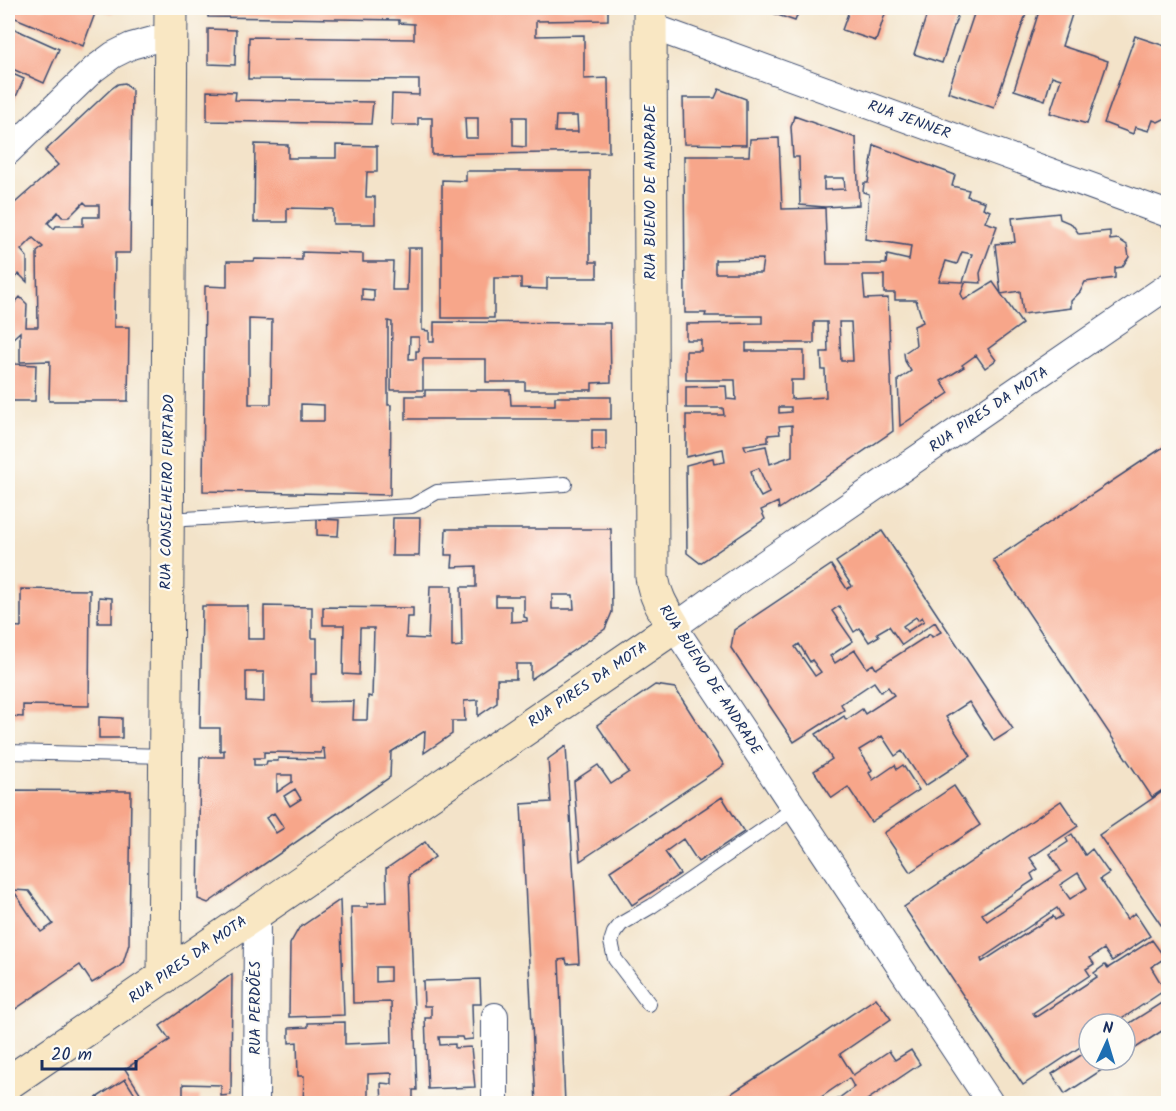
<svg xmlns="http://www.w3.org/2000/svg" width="1176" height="1111" font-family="Kalam,sans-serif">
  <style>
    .building { fill: #f7a68a; fill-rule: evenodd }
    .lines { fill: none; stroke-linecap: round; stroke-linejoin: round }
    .lane-casing { stroke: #3b4a6e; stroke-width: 16 }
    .street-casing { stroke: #3b4a6e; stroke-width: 28 }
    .secondary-casing { stroke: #3b4a6e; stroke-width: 35 }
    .lane { stroke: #fff; stroke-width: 14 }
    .street { stroke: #fff; stroke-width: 26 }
    .secondary { stroke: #f9e7c3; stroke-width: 33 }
    .labels { text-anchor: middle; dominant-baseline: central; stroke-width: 4.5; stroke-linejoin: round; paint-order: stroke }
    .street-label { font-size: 15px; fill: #1b2f5e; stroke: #fdfcf7 }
  </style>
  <rect width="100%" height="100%" fill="#fdfcf7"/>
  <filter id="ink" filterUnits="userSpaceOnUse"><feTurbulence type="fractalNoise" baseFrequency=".0167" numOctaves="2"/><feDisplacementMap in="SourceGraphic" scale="12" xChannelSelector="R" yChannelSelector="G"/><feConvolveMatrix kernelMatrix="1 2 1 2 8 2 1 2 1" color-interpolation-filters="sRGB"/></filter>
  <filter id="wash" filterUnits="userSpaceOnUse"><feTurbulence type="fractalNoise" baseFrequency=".008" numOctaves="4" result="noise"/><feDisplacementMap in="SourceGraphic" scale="24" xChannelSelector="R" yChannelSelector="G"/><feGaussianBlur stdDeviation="1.35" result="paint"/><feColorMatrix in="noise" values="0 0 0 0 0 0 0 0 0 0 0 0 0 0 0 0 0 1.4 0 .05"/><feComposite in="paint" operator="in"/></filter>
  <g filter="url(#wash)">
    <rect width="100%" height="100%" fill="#f3e3c9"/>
    <g id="blocks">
      <path class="building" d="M8,8H114L113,12L111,13L97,8L83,46L8,15Z
        M208,8H608V20L536,21V36L584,35V79L608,78L609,152L432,155V118H418V125H391L392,94L419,95V80L248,79L249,37L414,39V24L399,23V20L208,17ZM556,116H577L578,132H555ZM513,117H526V147L513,146ZM465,118H478V138H466Z
        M777,8H800L795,21L775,14Z
        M850,8H887L876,41L842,30Z
        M929,8H960L942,63L914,54Z
        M976,8H1028L994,108L948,92Z
        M1040,8H1074L1062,46L1108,61L1087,124L1050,113L1061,79L1052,76L1045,100L1014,90Z
        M8,26L59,49L44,83L8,67Z
        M208,29L236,30L235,65L208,64Z
        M1135,36L1168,47V117L1158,122L1153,120L1149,131L1135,127L1133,134L1104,123Z
        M8,72L24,79L14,101L8,98Z
        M125,83L132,90L130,253H115L114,327H129L128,401H49L50,361L20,362V332L12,339L8,334V315L11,311L9,309L20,297L27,304L26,327H38L37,252L43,247L33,238L21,250L27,257V282L19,274L8,285V209L58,165L45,151L111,89L118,84ZM84,202L87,205H99V217H83V226H56L54,229L48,223L58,212L62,217H69Z
        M719,89L746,99V145L684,144L683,98H715Z
        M207,91L236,92L235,100L373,102L371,124L207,121Z
        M794,116L856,138L859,205L825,207L800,205L799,157H793L791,127ZM824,178H844L845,189L824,190Z
        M779,138L782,209L825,208L827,264H886L887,255L909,260L911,246L865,239L869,194L863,192L864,183H868L874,145L955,175L952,186L969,190L967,196L985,202L983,208L990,211L985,222L997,226L980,273L981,283L965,282L961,294L964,300L993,282L1022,324L988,349L996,360L985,368L976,355L962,365L964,367L941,381L949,393L900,426L898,380L911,371L905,361L904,353L916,345L914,326L923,322L916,300H895V293H884V275H863L865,299L888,298L893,431L779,509L778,502L761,510L765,519L700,563L687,553L686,465L713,458L714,464L725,462L723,449L686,457V415H724L723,408H686V387L726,386L727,399L736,400L735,380H686V351H701V340H686V324L762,323V316H705L706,313H685L684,156H749L750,139ZM962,252L972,254L963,282L939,281L946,261L957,264ZM763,259L761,273H715V260ZM814,322H827L828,352H821L822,370H825L826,397L791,399V380H804V351H746V343H814ZM839,322H851L853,361H841ZM779,407H791V412L779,413ZM792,425V456L770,464L766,446L746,450L744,445L768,442V435L780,434L779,426ZM759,468L769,493L761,497L754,485L751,471Z
        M255,144L288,145V158H336V145L377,146V172H367L366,197H375V224H333V209L287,208V222H254Z
        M466,171H590V262H597V278H547V289L521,288V278H494V318H442V180L466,181Z
        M1059,213L1060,219L1072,224L1079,234L1110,231V240L1118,239L1127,245L1129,257L1122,267L1115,268V278L1085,282L1080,292L1071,301V308L1023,314L1020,291L1001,294L995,244L1015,242L1012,218Z
        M408,248H422V330L429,331V342H434V322L610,323L611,382L592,383V390H525V382H486V359H423V390H391L392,322L388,321V405H391L390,495L203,491L205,286L227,287V261H254L255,259L302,260V252L363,254V262H393L392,290H407ZM362,289L374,290V301L362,300ZM249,319L272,320L271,404H249ZM410,337H419V351H416V359H409ZM301,404L324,405V421H301Z
        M8,357L15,364L36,365L35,401H8V375H9Z
        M425,390H510L511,405H555V397H611V419H406V396H425Z
        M592,430H606V450H592Z
        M1168,444V786L1152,797L993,560Z
        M393,518H420L419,556H392Z
        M317,519L339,520L338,536L317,535Z
        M446,529H611L612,612L605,629L531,679V664H516V679H497V703L478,716V700L464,701L465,721H452V734L424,753L425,731L391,752L390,777L208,903L198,899L200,757H224V750L220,751V728H200L202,606H248V639H264V606L312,607V638H317V674H311V702L354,701L353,720H367L368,696L372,697L374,628H360L359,675L343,674L344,625H323V607L413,608V617H407L406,638L428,639L430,586H452V647L462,646L461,587H476V566L452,567L453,555H445ZM552,595H573L574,609H552ZM496,596H524V617L527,618V621L511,622V606H496ZM246,672H264V702L246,701ZM322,748L324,749L325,759L278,758V761H267L266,765H254V758H264V752L321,753ZM277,775H292V782L277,792ZM295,789L301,799L290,806L284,796ZM274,813L284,828L276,833L266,818Z
        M882,531L1013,729L994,741L969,702L946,717L971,756L925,786L902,751L895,756L882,736L859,750L872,770L869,773L873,780L895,765L897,769L903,765L919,790L871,822L848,787L832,798L814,771L832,759L816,734L844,716L846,720L862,709L865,714L894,695L888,687L881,692L874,682L841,704L844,710L794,742L731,648L734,630L831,565L847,589L852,586L836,562ZM839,606L854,632L860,628L869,642L879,636L877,633L889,626L902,645L935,622L941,632L932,637L930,634L876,669L873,664L867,668L855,650L835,663L830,656L853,641L832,611ZM916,617L918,620L922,617L924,621L907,632L903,626ZM799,644L810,662L812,660L821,672L815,676L795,647Z
        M21,589L90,590L89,706L23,705V717L8,716V626L21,627Z
        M99,597L112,598V623H98Z
        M655,685L675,688L724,765L580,861L574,781L598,765L611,784L629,772L597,725Z
        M99,717L122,718V738H99Z
        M566,746L579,963L567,964L566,959L559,960L565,1104H536L521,804L551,802L548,759Z
        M954,786L980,825L910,872L884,833Z
        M1168,788V935L1099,835Z
        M8,790L131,791L129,944L123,963L118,968L92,983L80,965L8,1014ZM13,890L29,891L53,924L41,932Z
        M722,797L744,832L698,862L683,839L665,852L680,874L632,905L610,871Z
        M1061,801L1078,826L1030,858L1038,869L1031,874L1034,880L982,914L987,921L1061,871L1050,854L1068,842L1066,838L1072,834L1085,855L1092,849L1109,873L1100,879L1127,919L1135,913L1150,936L1112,961L1104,949L1090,958L1094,964L1086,969L1090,975L1033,1013L1036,1017L1097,977L1094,973L1105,965L1108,968L1152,940L1165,958L1151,967L1165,990L1114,1024H1089V1041L1023,1085L904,907ZM1078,873L1087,888L1070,899L1060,885ZM1057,908L1062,916L1055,920L1053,916L982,962L981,959Z
        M425,842L435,857L409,875L417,1090H413V1104H382L381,1083L392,1084V1073L368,1074V1104H303L304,1076H298L297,1042L289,1043V1028L308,1027V1023L345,1022V1044L392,1042L391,1002L353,1003L351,907H368V903L387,902L386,869ZM376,967H390V981L376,982Z
        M340,900L344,1015L289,1017L290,944L299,928Z
        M232,974L231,1095L221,1096V1085L183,1084V1096H200L199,1104H170L168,1101L165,1104H147L125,1069L170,1040L160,1026Z
        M480,979L481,1004H472L473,1039L463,1040L462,1037H439L440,1045L455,1044V1048L471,1047L475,1087L428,1089L425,1018H431V1006H424L423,981Z
        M876,998L891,1019L840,1054L853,1075L889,1051L895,1060L911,1050L920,1064L861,1104H831L854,1087L849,1078L811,1104H715L799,1050Z
        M1166,1000L1168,1004V1027L1125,1055V1026Z
        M1089,1050V1060H1117L1065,1094L1052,1074Z
        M125,1079L141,1104H87Z"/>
    </g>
  </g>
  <g filter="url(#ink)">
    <use href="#blocks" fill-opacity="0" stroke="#3b4a6e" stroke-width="1.5"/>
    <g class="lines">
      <defs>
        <path id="lane" d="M168,520L412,506L437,492L565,484
          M8,752L166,756
          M649,1004L615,959L611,942L614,933L621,924L652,906L795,808"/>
        <path id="street" d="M650,26L1168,214
          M8,152L94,69L113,55L131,46L171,35
          M495,1016V1104
          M256,1104L257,912
          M991,1104L674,627L717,596L1168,286"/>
        <path id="secondary" d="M164,977L171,8
          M8,1083L674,627C664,610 655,597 652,577L650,8"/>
      </defs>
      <use href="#lane" class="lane-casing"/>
      <use href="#street" class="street-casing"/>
      <use href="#secondary" class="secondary-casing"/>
      <use href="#lane" class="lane"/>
      <use href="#street" class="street"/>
      <use href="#secondary" class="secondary"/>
    </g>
  </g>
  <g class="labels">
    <g class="street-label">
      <text transform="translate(909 120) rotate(20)">RUA JENNER</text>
      <text transform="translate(651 192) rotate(-90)">RUA BUENO DE ANDRADE</text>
      <text transform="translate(989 410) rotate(-34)">RUA PIRES DA MOTA</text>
      <text transform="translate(168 492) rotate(-89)">RUA CONSELHEIRO FURTADO</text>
      <text transform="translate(710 680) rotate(57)">RUA BUENO DE ANDRADE</text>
      <text transform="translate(588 685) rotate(-34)">RUA PIRES DA MOTA</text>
      <text transform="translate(188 960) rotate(-35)">RUA PIRES DA MOTA</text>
      <text transform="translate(256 1008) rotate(-90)">RUA PERDÕES</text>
    </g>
  </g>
  <rect width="1176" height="1111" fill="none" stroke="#fdfcf7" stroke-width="30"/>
  <g transform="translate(1107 1042) rotate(4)"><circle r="28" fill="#fdfcf7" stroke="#a3aaba" stroke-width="1.5"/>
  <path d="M0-4.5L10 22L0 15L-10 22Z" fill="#1f6fb2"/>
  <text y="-9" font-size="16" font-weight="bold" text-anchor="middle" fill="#1b2f5e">N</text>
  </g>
  <path d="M42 1060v9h94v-9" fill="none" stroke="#1b2f5e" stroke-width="3"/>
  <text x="51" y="1060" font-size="18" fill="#1b2f5e" stroke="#fdfcf7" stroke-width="4.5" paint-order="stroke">20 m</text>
</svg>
